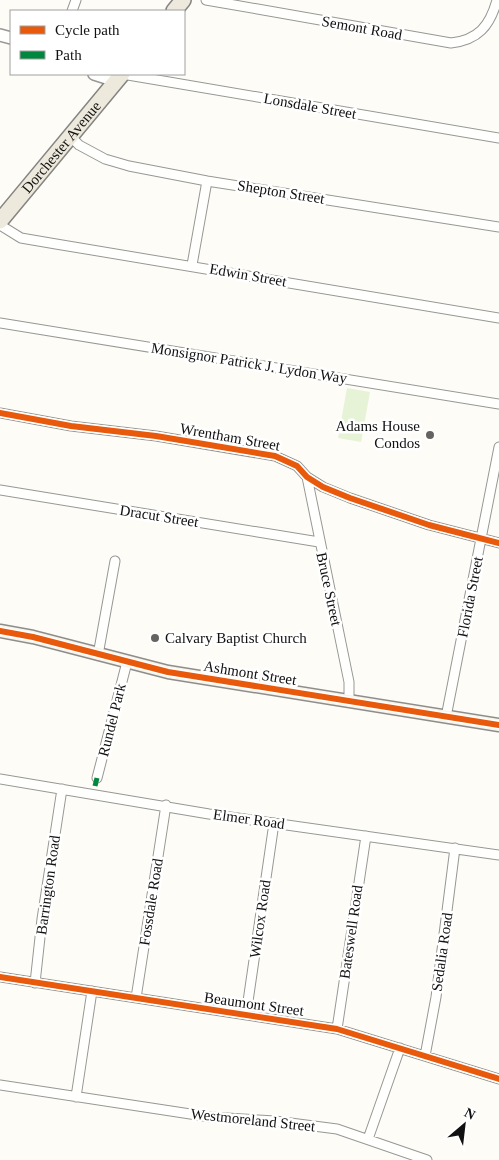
<svg xmlns="http://www.w3.org/2000/svg" width="499" height="1160" font-family="'Times New Roman',serif">
  <style>
    .green { fill: #e7f3d7 }
    .lines { fill: none; stroke-linecap: round; stroke-linejoin: round }
    .minor-casing { stroke: #979795; stroke-width: 11 }
    .tertiary-casing { stroke: #979795; stroke-width: 14 }
    .secondary-casing { stroke: #8e8d8b; stroke-width: 15 }
    .primary-casing { stroke: #858482; stroke-width: 18 }
    .minor { stroke: #fffffe; stroke-width: 9 }
    .tertiary { stroke: #fffffe; stroke-width: 11 }
    .secondary { stroke: #f6f4eb; stroke-width: 12 }
    .primary { stroke: #ede9dc; stroke-width: 15 }
    .quiet { stroke: #00873e; stroke-width: 5; stroke-dasharray: 10 5; stroke-linecap: butt }
    .cycleway-casing { stroke: #fff; stroke-width: 9 }
    .cycleway { stroke: #e8590c; stroke-width: 6 }
    .poi-dot { fill: #646362; stroke: #fff; stroke-width: 2 }
    .labels { text-anchor: middle; dominant-baseline: central; stroke-width: 5; stroke-linejoin: round; paint-order: stroke }
    .street-label { font-size: 15px; fill: #111; stroke: #fff }
    .poi-label { font-size: 15px; fill: #111; stroke: #fff; text-anchor: end }
  </style>
  <rect width="100%" height="100%" fill="#fdfcf7"/>
  <path class="green" d="M347,388L370,392L361,442L338,438Z"/>
  <g class="lines">
    <defs>
      <path id="minor" d="M206,0L451,43C478,40 490,26 497,0
        M72,11L76,0
        M122,74L499,138
        M70,136L79,145L105,159L129,166L207,181L499,227
        M0,225L21,238L56,244L499,318
        M192,265L207,181
        M0,323L499,404
        M0,413L71,426L156,436L275,456L297,466L307,477L323,487L350,498L429,525L499,543
        M307,477L349,682V702
        M0,490L319,542
        M98,655L115,561
        M446,717L499,447
        M97,778L127,662
        M0,779L209,814L499,855
        M0,977L337,1029L499,1079
        M35,983L42,919L62,789
        M136,998L166,805
        M246,1015L274,823
        M337,1029L366,836
        M425,1056L436,997L455,848
        M0,1085L210,1117L275,1121L337,1129L427,1160
        M76,1097L92,991
        M368,1139L400,1048"/>
      <path id="tertiary" d="M0,35L11,38
        M94,74L116,81"/>
      <path id="secondary" d="M0,631L33,637L168,672L499,725"/>
      <g id="primary">
        <path d="M174,11L183,0"/>
        <path id="s1" d="M0,221L122,74"/>
      </g>
    </defs>
    <use href="#minor" class="minor-casing"/>
    <use href="#tertiary" class="tertiary-casing"/>
    <use href="#secondary" class="secondary-casing"/>
    <use href="#primary" class="primary-casing"/>
    <use href="#minor" class="minor"/>
    <use href="#tertiary" class="tertiary"/>
    <use href="#secondary" class="secondary"/>
    <use href="#primary" class="primary"/>
    <path class="quiet" d="M95,786L97,778"/>
    <defs>
      <path id="cycleway" d="M0,413L71,426L156,436L275,456L297,466L307,477L323,487L350,498L429,525L499,543
        M0,631L33,637L168,672L499,725
        M0,977L337,1029L499,1079"/>
    </defs>
    <use href="#cycleway" class="cycleway-casing"/>
    <use href="#cycleway" class="cycleway"/>
  </g>
  <g class="poi-dot">
    <circle cx="430" cy="435" r="5"/>
    <circle cx="155" cy="638" r="5"/>
  </g>
  <g class="labels">
    <g class="street-label">
      <text transform="translate(362 28) rotate(10)">Semont Road</text>
      <text transform="translate(310 106) rotate(10)">Lonsdale Street</text>
      <text stroke="none"><textPath href="#s1" startOffset="96">Dorchester Avenue</textPath></text>
      <text transform="translate(281 192) rotate(9)">Shepton Street</text>
      <text transform="translate(248 275) rotate(10)">Edwin Street</text>
      <text transform="translate(249 363) rotate(9)">Monsignor Patrick J. Lydon Way</text>
      <text transform="translate(230 437) rotate(10)">Wrentham Street</text>
      <text transform="translate(159 516) rotate(9)">Dracut Street</text>
      <text transform="translate(329 589) rotate(78)">Bruce Street</text>
      <text transform="translate(470 597) rotate(-79)">Florida Street</text>
      <text transform="translate(250 673) rotate(9)">Ashmont Street</text>
      <text transform="translate(112 720) rotate(-76)">Rundel Park</text>
      <text transform="translate(249 819) rotate(8)">Elmer Road</text>
      <text transform="translate(48 885) rotate(-82)">Barrington Road</text>
      <text transform="translate(151 902) rotate(-81)">Fossdale Road</text>
      <text transform="translate(260 919) rotate(-82)">Wilcox Road</text>
      <text transform="translate(351 932) rotate(-82)">Bateswell Road</text>
      <text transform="translate(442 952) rotate(-82)">Sedalia Road</text>
      <text transform="translate(254 1004) rotate(8)">Beaumont Street</text>
      <text transform="translate(253 1120) rotate(6)">Westmoreland Street</text>
    </g>
    <g class="poi-label">
      <text x="420" y="426">Adams House<tspan x="420" dy="17">Condos</tspan></text>
      <text x="165" y="638" text-anchor="start">Calvary Baptist Church</text>
    </g>
  </g>
  <rect x="10" y="10" width="175" height="65" fill="#ffffff" stroke="#a0a0a0"/>
  <rect x="20" y="26" width="25" height="8" fill="#e8590c" stroke="#a0a0a0"/>
  <text x="55" y="35" font-size="15" fill="#111111">Cycle path</text>
  <rect x="20" y="51" width="25" height="8" fill="#00873e" stroke="#a0a0a0"/>
  <text x="55" y="60" font-size="15" fill="#111111">Path</text>
  <g transform="translate(464 1125) rotate(28)" stroke="#ffffff" stroke-width="4" paint-order="stroke">
  <path d="M0-4L9 19L0 12L-9 19Z" fill="#111111"/>
  <text y="-8" font-size="14" font-weight="bold" text-anchor="middle" fill="#111111">N</text>
  </g>
</svg>
